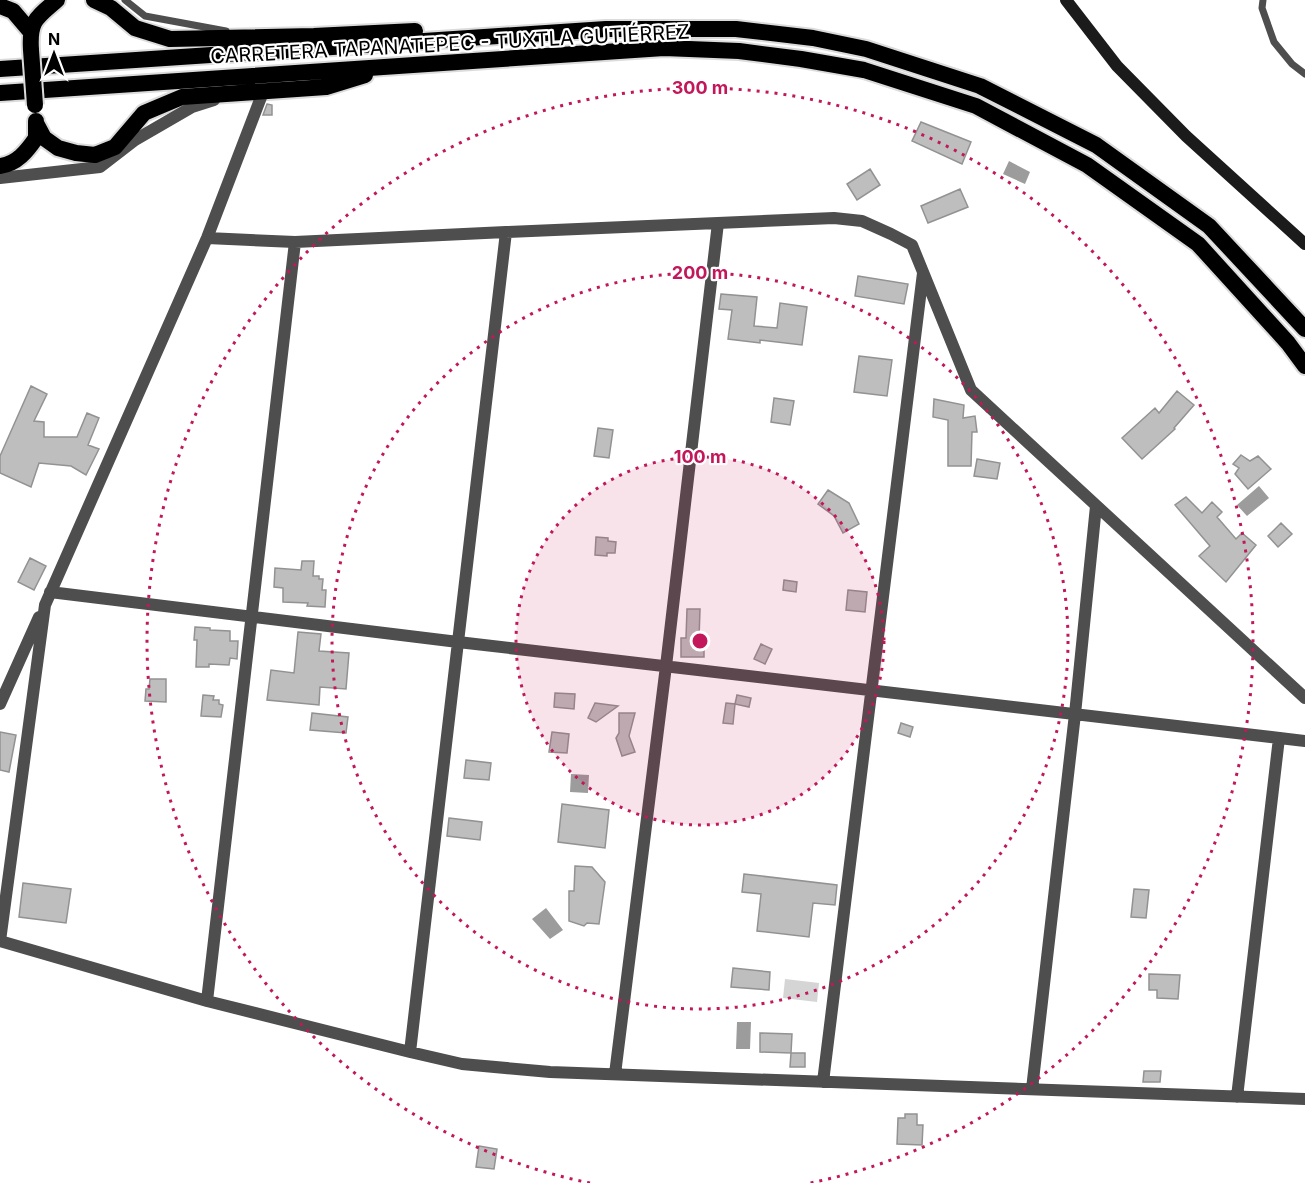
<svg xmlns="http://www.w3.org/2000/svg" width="1305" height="1183" font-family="Inter,sans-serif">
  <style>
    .green { fill: #d5d5d5 }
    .water { fill: #9c9c9c }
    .building { fill: #bebebe; stroke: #929292; stroke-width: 1.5 }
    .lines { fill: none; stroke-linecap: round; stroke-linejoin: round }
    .trunk-casing { stroke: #dbdbdb; stroke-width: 20 }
    .service { stroke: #4e4e4e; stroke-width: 7 }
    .minor { stroke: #4e4e4e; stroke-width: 12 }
    .secondary { stroke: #1b1b1b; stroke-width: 12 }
    .trunk { stroke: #000; stroke-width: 16 }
    .trunk-bridge-casing { stroke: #dbdbdb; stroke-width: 20; stroke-linecap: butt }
    .trunk-bridge { stroke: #000; stroke-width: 16 }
    .ring { fill: none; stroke: #c2185b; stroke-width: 3; stroke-dasharray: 3 6 }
    .labels { text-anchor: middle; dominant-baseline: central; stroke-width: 4.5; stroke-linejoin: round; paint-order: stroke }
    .street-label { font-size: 20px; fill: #000; stroke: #fff }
    .centre { fill: #c2185b; stroke: #fff; stroke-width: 3 }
    .ring-label { font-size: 18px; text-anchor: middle; font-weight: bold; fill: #c2185b; stroke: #fff; stroke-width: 4.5; stroke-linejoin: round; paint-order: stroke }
  </style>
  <rect width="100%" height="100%" fill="#fff"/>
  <path class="green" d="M785,979L819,983L817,1002L783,998Z"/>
  <path class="water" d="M1009,161L1030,172L1025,184L1003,174Z
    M1259,486L1269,498L1247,516L1237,505Z
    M571,774L589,775L588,793L570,792Z
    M546,908L563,930L550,939L532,919Z
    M737,1022H751L750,1049H736Z"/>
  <path class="building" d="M267,104L272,105V115H263Z
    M921,122L971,142L962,164L912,141Z
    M870,169L880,185L857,200L847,184Z
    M960,189L968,207L928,223L921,206Z
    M858,276L908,284L904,304L855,296Z
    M721,294L757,297L754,326L777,328L780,303L807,307L802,345L760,340V343L728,339L732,310L719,309Z
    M859,356L892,360L887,396L854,392Z
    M31,386L47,394L34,421L44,422V437H77L87,413L99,418L88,445L99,449L86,475L71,466L39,463L31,487L0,473V456Z
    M1177,391L1194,405L1174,428L1175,429L1142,459L1122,438L1155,408L1159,413Z
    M774,398L794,401L790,425L771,422Z
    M934,399L964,405L963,418L975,416L977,432H972L971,466H948V420L933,417Z
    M598,428L613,430L609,458L594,456Z
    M1241,455L1250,461L1258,456L1271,469L1248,489L1235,474L1239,468L1233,464Z
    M977,459L1000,463L997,479L974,476Z
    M828,490L849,503L859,524L843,533L834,516L818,504Z
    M1186,497L1202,513L1212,502L1222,512L1217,517L1236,539L1242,533L1256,545L1226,582L1199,556L1210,546L1175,505Z
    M1281,523L1292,534L1278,547L1268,536Z
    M596,537L608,538V541L616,542L615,553H607V556L595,555Z
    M30,558L46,566L34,590L18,582Z
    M302,561H314L313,576H319V579H323L322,590H326L325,607L307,606L308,603L283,602V588L274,587L275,568L301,570Z
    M784,580L797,582L796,592L783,590Z
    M848,590L867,592L865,612L846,610Z
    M687,609H700L699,639H704V657H681V638H686Z
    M195,627L210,628V630L230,631V641H238L237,659L230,658L229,665L209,664V667H196L197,640H194Z
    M298,632L321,634L319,651L349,653L346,689L320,687L319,705L267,700L271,670L294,673Z
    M761,644L772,649L765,664L754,659Z
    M150,679H166V702L145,701L146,689H149Z
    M555,693L575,694L574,709L554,707Z
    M203,695L214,696L213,700H219V704L223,705L221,717L201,716Z
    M737,695L751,698L749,707L735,704Z
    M595,703L618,706L596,722L588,718Z
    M726,703L735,704L733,724L723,723Z
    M312,713L348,717L346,733L310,730Z
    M619,713H635L629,736L635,752L622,756L616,738L619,733Z
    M901,723L913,727L910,737L898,733Z
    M0,732L16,735L9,772L0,770Z
    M552,732L569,734L567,753L549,752Z
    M466,760L491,763L489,780L464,778Z
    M562,804L609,810L605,848L558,842Z
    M449,818L482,822L480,840L447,836Z
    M575,866L592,867L605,882L599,924L587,923L584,926L569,921V891H574Z
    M744,874L837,885L835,905L813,903L809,937L757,931L761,894L742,892Z
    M23,883L71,889L66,923L19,917Z
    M1134,889L1149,890L1146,918L1131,917Z
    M733,968L770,972L769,990L731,987Z
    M1149,974L1180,975L1178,999L1157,998V990H1149Z
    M760,1033L792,1034L791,1053L760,1052Z
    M791,1053H805V1067H790Z
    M1144,1071H1161L1160,1082H1143Z
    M905,1114H917V1125H923L922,1145L897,1144L898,1118H905Z
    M479,1146L497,1149L494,1169L476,1167Z"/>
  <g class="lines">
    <defs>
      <path id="trunk" d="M94,0L111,8L135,28L170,39L314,36L415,31
        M0,6L13,11L30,31
        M31,50C29,21 36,18 57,0
        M0,69L606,29H736L813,38L866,49L980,86L1096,145L1209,226L1305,329
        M0,93L664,48L739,51L801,59L864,70L976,106L1087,165L1198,244L1288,343L1305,366
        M36,123L44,138L58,148L76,153L95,155L115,147L144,113L182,97L326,87L365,75
        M0,166C17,164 27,151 36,138V121"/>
    </defs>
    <use href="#trunk" class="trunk-casing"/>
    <path class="service" d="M125,0L145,16L226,31
      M1263,0L1262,8L1274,42L1292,64L1305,74"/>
    <path class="minor" d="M0,178L100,167L135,140L192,107L214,100
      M506,232L834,218L862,221L891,234L912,245L971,390L1305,698
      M207,238L295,242L207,1001L0,941L45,605L207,238L263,92
      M50,592L458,642L506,232L295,242
      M0,704L39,617
      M207,1001L410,1052L458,642L1305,741
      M410,1052L462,1064L550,1072L1305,1099
      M615,1074L666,666L718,223
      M823,1082L923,273
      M1032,1089L1075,714L1096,506
      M1237,1097L1279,738"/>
    <path class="secondary" d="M1066,0L1117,66L1186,136L1305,244"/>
    <use href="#trunk" class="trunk"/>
    <defs>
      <path id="trunk-bridge" d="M31,50L35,105"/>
    </defs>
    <use href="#trunk-bridge" class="trunk-bridge-casing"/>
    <use href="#trunk-bridge" class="trunk-bridge"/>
  </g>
  <circle cx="700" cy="641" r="184" fill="#c2185b" fill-opacity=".12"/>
  <g class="ring">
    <circle cx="700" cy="641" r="184"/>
    <circle cx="700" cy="641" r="368"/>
    <path d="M590 1183A553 553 0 1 1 810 1183"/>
  </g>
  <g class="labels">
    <g class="street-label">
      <text transform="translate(450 44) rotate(-3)">CARRETERA TAPANATEPEC - TUXTLA GUTIÉRREZ</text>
    </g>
  </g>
  <circle cx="700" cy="641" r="9" class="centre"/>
  <g class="ring-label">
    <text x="700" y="94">300 m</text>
    <text x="700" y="279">200 m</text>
    <text x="700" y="463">100 m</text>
  </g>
  <g transform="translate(54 54)" stroke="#ffffff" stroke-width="4.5" paint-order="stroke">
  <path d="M0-4.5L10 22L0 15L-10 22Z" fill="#000000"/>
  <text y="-9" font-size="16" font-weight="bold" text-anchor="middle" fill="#000000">N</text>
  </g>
</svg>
